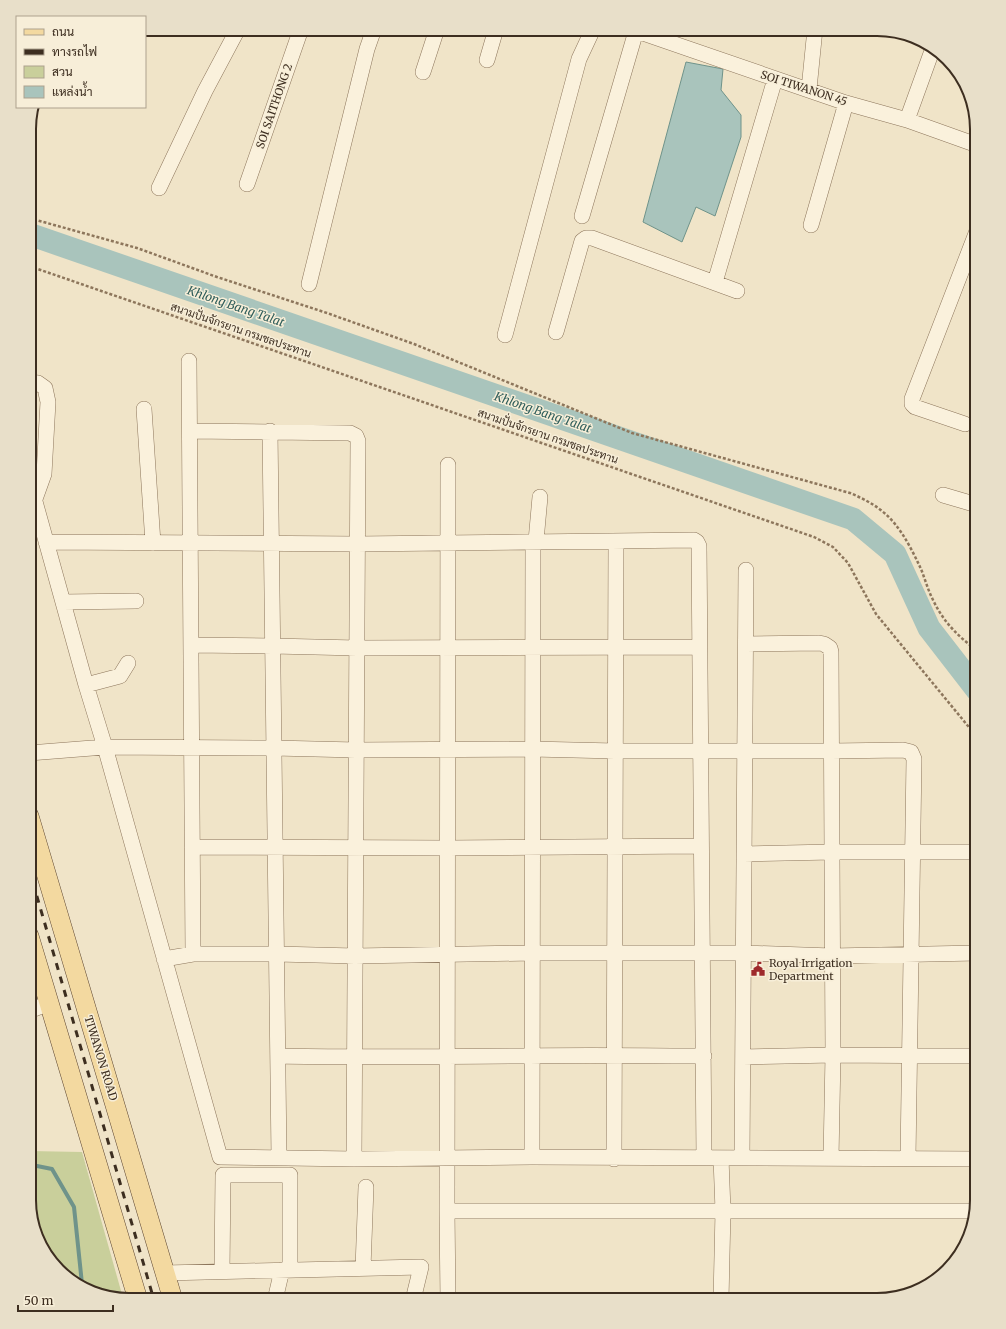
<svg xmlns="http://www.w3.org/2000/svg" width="1006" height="1329" font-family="Merriweather,Sarabun,serif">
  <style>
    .green { fill: #c9cf9b }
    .water { fill: #a9c4bc; stroke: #6f938a }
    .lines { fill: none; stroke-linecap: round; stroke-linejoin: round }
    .stream { stroke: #6f938a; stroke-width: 4 }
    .river { stroke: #a9c4bc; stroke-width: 23 }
    .minor-casing { stroke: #8d765c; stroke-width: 16 }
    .major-casing { stroke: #5b4430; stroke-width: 20 }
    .path { stroke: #8d765c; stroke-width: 2.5; stroke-dasharray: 3 2; stroke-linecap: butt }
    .minor { stroke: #faf1dc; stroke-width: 15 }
    .major { stroke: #f3d9a0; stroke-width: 19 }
    .rail { stroke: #3d2e20; stroke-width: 3; stroke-dasharray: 7 7; stroke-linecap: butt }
    .labels { text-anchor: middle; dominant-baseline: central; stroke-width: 3; stroke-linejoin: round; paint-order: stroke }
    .street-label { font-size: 11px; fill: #3d2e20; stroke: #f7eed8 }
    .poi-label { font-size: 11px; fill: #3d2e20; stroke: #f7eed8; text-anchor: start }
    .water-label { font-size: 12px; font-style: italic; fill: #2f5d5a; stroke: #f7eed8 }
    .rim { fill: none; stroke: #3d2e20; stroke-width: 2 }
  </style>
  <rect width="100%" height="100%" fill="#f0e4c8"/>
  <path class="green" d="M29,1151L82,1152L123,1298L79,1287L46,1255L29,1200Z"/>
  <path class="water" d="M686,62L723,69L721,90L741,115V137L715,216L696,207L682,242L643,222Z"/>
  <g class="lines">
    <path class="stream" d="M29,1166H37L52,1169L74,1207L82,1284L84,1288"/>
    <path class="river" d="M29,234L853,519L895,554L929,628L977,690"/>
    <defs>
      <path id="minor" d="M631,29L846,103L907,120L977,145
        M487,60L496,29
        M423,72L437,29
        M809,89L815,29
        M907,120L933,48
        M247,184L301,29
        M159,188L205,91L238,29
        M582,216L636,31
        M811,225L846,103
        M715,282L775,79
        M309,284L367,49L374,29
        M556,332L582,241L586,238H592L737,291
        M505,335L579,59L593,29
        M189,361L193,954
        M29,382L38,383L45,388L48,402L44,474L35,499
        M144,409L153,543
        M965,424L915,407L912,404V399L977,231
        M190,431L350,433L356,436L358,441L354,1159
        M270,431L279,1157
        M448,465L447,1211L448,1300
        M29,480L86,685L105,747L220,1157L354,1159L532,1157L977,1159
        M943,495L977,505
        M536,541L540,497
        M46,542L357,544L694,540L697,542L699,546L704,1158
        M63,602L136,601
        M746,644L819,643L824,644L830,648L831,652L833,1055L831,1158
        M191,645L273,646L357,648L699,647
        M86,685L120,676L128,663
        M29,753L105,747L274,748L356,750L532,749L615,751H832L903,750L911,752L914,759C913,892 909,1025 908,1158
        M192,847L448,848L701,846
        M744,854L832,852H977
        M164,959L193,954H277L355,956L532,953H744L832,956L977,953
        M29,1011L49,1003
        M278,1056C362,1058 446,1056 530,1056C588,1055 646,1056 704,1056
        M743,1057L833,1055L977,1056
        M532,1157L533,541
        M721,1158L723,1211L721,1300
        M742,1158L746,570
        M614,1159L616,542
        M447,1211H974
        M363,1268L366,1187
        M222,1272L223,1175H290V1270
        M165,1273L421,1267L413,1300
        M275,1300L282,1270"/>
      <path id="major" d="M29,816L173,1300
        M29,936L138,1300"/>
    </defs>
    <use href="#minor" class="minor-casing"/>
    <use href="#major" class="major-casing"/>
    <path class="path" d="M29,218L137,248L217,277L327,313L414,344L632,433L850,493C867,500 883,509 895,524C905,536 914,554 921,569C925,579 928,590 933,600C943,621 958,637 977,650
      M29,266L814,537L833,547L848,563L876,614L977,737"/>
    <use href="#minor" class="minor"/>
    <use href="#major" class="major"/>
    <path class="rail" d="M29,869L154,1300"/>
  </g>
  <defs>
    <symbol id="civic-bare" viewBox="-9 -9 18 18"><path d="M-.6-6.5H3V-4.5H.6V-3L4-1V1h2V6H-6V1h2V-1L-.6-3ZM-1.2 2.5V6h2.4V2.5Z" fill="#9e2a2b" stroke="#f7eed8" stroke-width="2.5" paint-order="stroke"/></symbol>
  </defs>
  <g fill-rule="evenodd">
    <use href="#civic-bare" x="748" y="959" width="20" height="20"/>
  </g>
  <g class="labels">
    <g class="street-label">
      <text transform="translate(804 88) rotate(18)">SOI TIWANON 45</text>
      <text transform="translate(274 106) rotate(-71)">SOI SAITHONG 2</text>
      <text transform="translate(241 330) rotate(19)">สนามปั่นจักรยาน กรมชลประทาน</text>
      <text transform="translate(548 436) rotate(19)">สนามปั่นจักรยาน กรมชลประทาน</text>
      <text transform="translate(101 1058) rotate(73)">TIWANON ROAD</text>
    </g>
    <g class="poi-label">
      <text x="769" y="963">Royal Irrigation<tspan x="769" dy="13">Department</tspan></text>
    </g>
    <g class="water-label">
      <text transform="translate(236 306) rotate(19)">Khlong Bang Talat</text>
      <text transform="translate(543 412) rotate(19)">Khlong Bang Talat</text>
    </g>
  </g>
  <path d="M0 0H1006V1329H0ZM129 36H877A93 93 0 0 1 970 129V1200A93 93 0 0 1 877 1293H129A93 93 0 0 1 36 1200V129A93 93 0 0 1 129 36Z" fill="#e8dfc9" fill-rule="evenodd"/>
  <path class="rim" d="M129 36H877A93 93 0 0 1 970 129V1200A93 93 0 0 1 877 1293H129A93 93 0 0 1 36 1200V129A93 93 0 0 1 129 36Z"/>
  <rect x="16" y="16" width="130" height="92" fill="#f7eed8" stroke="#ada18e"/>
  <rect x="24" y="29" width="20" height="6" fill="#f3d9a0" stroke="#ada18e"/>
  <text x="52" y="36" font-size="12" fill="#3d2e20">ถนน</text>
  <rect x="24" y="49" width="20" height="6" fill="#3d2e20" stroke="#ada18e"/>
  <text x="52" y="56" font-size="12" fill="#3d2e20">ทางรถไฟ</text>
  <rect x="24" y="66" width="20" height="12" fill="#c9cf9b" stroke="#ada18e"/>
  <text x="52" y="76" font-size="12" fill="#3d2e20">สวน</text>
  <rect x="24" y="86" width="20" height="12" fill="#a9c4bc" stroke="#ada18e"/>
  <text x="52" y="96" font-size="12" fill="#3d2e20">แหล่งน้ำ</text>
  <path d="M18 1305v6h95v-6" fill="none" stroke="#3d2e20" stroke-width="2"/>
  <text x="24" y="1305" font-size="12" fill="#3d2e20" stroke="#f7eed8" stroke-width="3" paint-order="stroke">50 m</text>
</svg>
